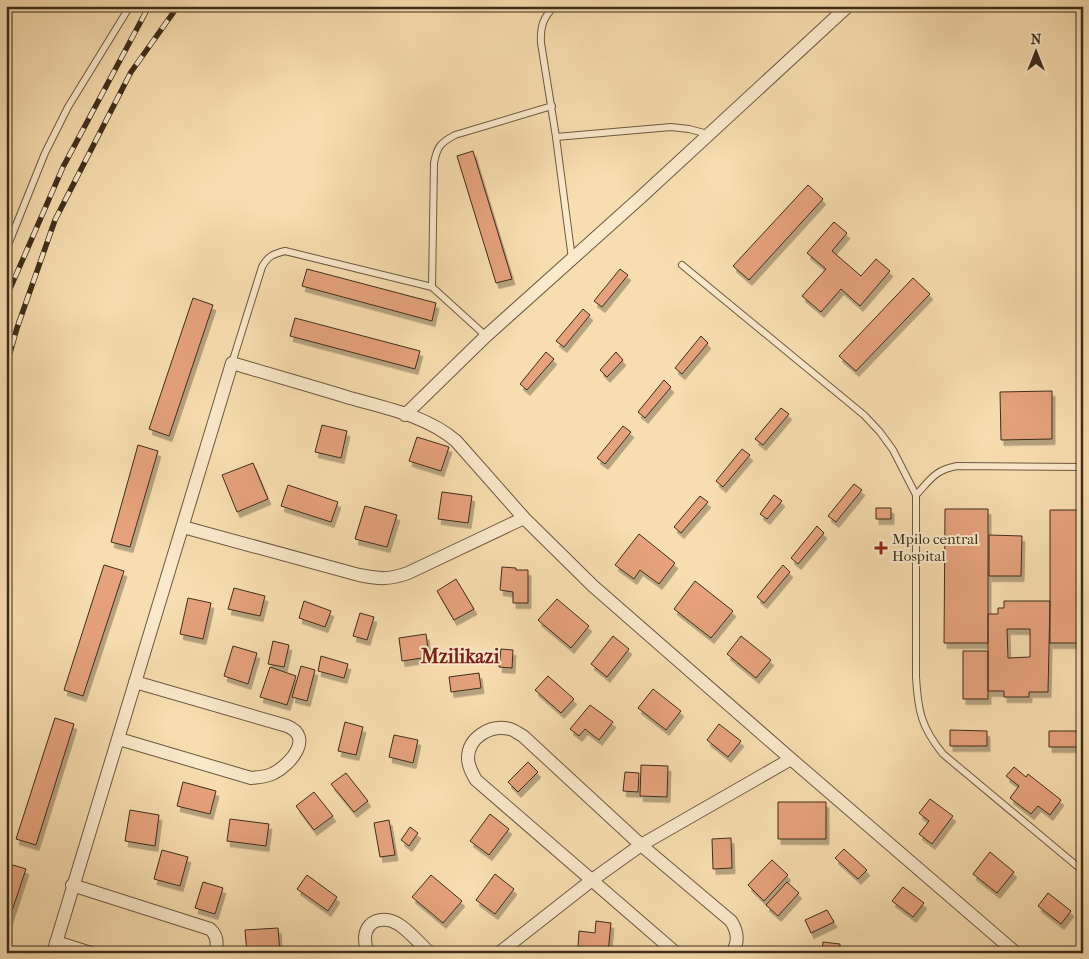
<svg xmlns="http://www.w3.org/2000/svg" width="1089" height="959" font-family="'IM FELL French Canon',serif">
  <style>
    .building { fill: #e5a27b; stroke: #3d2d1b; fill-rule: evenodd; filter: url(#shadow) }
    .lines { fill: none; stroke-linecap: round; stroke-linejoin: round }
    .lane-casing { stroke: #6c5940; stroke-width: 8 }
    .street-casing { stroke: #6c5940; stroke-width: 14 }
    .lane { stroke: #fae9cb; stroke-width: 6 }
    .street { stroke: #fae9cb; stroke-width: 12 }
    .rail-casing { stroke: #3d2d1b; stroke-width: 5.5 }
    .rail { stroke: #fae9cb; stroke-width: 4; stroke-dasharray: 11; stroke-linecap: butt }
    .poi-dot { fill: #8f2418; stroke: #fae9cb; stroke-width: 2 }
    .labels { text-anchor: middle; dominant-baseline: central; stroke-width: 4; stroke-linejoin: round; paint-order: stroke }
    .poi-label { font-size: 15px; fill: #3d2d1b; stroke: #fae9cb; text-anchor: start }
    .district-label { font-size: 20px; font-weight: bold; fill: #7a1f14; stroke: #fae9cb }
  </style>
  <defs>
    <filter id="shadow"><feDropShadow dx="3" dy="5.5" stdDeviation="0" flood-color="#0004"/></filter>
  </defs>
  <rect width="100%" height="100%" fill="#f7ddaf"/>
  <filter id="stains"><feTurbulence type="fractalNoise" baseFrequency=".004" numOctaves="4"/><feColorMatrix values="0 0 0 0 .2 0 0 0 0 .09 0 0 0 0 .02 0 0 0 .5 -.17"/></filter>
  <radialGradient id="worn" r=".72"><stop offset=".6" stop-color="#630" stop-opacity="0"/><stop offset="1" stop-color="#630" stop-opacity=".3"/></radialGradient>
  <path class="building" d="M473,151L512,279L496,283L457,156Z
    M808,185L823,199L749,280L733,266Z
    M834,222L847,233L832,251L861,276L876,259L890,271L860,306L841,289L821,312L802,296L826,269L807,253Z
    M307,269L436,303L432,321L302,286Z
    M620,269L628,275L602,307L594,301Z
    M913,278L930,294L856,371L839,356Z
    M193,298L213,305L169,436L149,429Z
    M583,309L590,315L564,347L556,341Z
    M295,318L420,351L415,369L290,336Z
    M701,336L708,343L682,374L675,368Z
    M546,352L554,359L527,390L520,384Z
    M616,352L623,360L607,377L600,370Z
    M664,380L671,387L645,418L638,412Z
    M1052,391V439L1001,440L1000,392Z
    M781,408L789,414L763,445L755,439Z
    M322,425L347,431L341,458L315,452Z
    M623,426L631,432L605,464L597,458Z
    M417,437L449,447L441,471L409,461Z
    M138,445L158,451L130,547L111,542Z
    M742,449L750,455L723,487L716,481Z
    M253,463L268,499L237,512L222,475Z
    M854,484L862,490L836,522L828,516Z
    M288,485L338,502L331,522L281,506Z
    M442,492L472,496L468,523L438,519Z
    M774,495L782,501L767,519L760,514Z
    M700,496L708,502L681,533L674,527Z
    M365,506L397,515L387,547L355,539Z
    M876,508H891V519H876Z
    M945,509H988V643H944Z
    M1050,510H1083V643H1050Z
    M817,526L824,533L798,564L791,558Z
    M639,534L675,563L659,584L640,570L634,579L615,565Z
    M989,535L1022,536L1021,576H989Z
    M104,565L124,571L83,696L64,690Z
    M783,565L790,572L764,603L757,597Z
    M502,567L516,568V570H528V603H513V592L500,590Z
    M456,579L474,609L454,620L437,591Z
    M695,581L733,611L711,638L674,609Z
    M234,588L265,596L260,616L228,609Z
    M188,598L211,603L203,639L180,634Z
    M557,599L589,626L571,648L538,620Z
    M304,601L331,611L325,627L299,618Z
    M1004,601H1050L1048,692H1029V697H1004V691H988V614H998V608H1004ZM1007,629H1030V657L1008,658Z
    M360,613L374,617L367,640L353,636Z
    M426,634L429,657L402,661L399,638Z
    M613,636L629,649L607,677L591,664Z
    M741,636L771,660L756,678L727,654Z
    M273,641L289,645L284,667L268,664Z
    M233,646L257,653L248,684L224,676Z
    M501,649L513,650L512,668L499,667Z
    M963,651H988V699H963Z
    M321,656L348,664L344,678L318,671Z
    M301,666L315,670L307,701L292,697Z
    M270,667L296,676L287,705L260,697Z
    M479,673L481,688L451,692L449,677Z
    M548,676L574,699L561,713L535,690Z
    M653,689L681,711L666,730L638,708Z
    M590,705L613,722L599,740L585,729L579,736L570,729Z
    M55,718L74,724L36,845L16,839Z
    M345,722L363,727L356,755L338,751Z
    M719,724L741,741L728,757L707,740Z
    M950,730L987,731V746H950Z
    M1049,731H1083V747H1049Z
    M394,735L418,740L413,763L389,757Z
    M528,762L538,772L518,792L508,782Z
    M641,765L668,766L667,797L640,796Z
    M1014,767L1026,777L1028,774L1061,800L1050,815L1038,806L1031,814L1010,798L1019,786L1006,776Z
    M625,772L639,773L638,792L623,791Z
    M346,773L368,801L354,812L331,784Z
    M183,782L216,791L210,814L177,806Z
    M314,792L333,816L314,830L296,806Z
    M930,799L953,816L932,844L919,834L929,821L919,813Z
    M778,802H826V839H778Z
    M130,810L159,815L155,846L125,841Z
    M490,814L509,829L489,855L470,841Z
    M230,819L269,824L266,846L227,841Z
    M389,820L395,855L380,857L374,823Z
    M410,827L418,833L409,846L401,840Z
    M731,838L732,868L713,869L712,839Z
    M844,849L867,870L858,879L835,858Z
    M162,850L188,857L180,886L154,879Z
    M990,852L1014,872L997,893L973,874Z
    M772,860L788,875L764,901L748,885Z
    M13,865L26,869L6,929V885Z
    M495,874L514,889L495,914L476,900Z
    M307,875L337,897L328,911L297,889Z
    M431,875L462,901L443,923L412,897Z
    M203,882L223,888L215,914L195,908Z
    M787,882L799,893L778,916L766,905Z
    M903,887L924,903L913,917L892,901Z
    M1048,893L1071,911L1061,924L1038,906Z
    M827,910L834,922L811,933L805,920Z
    M596,921L611,923L608,953H593L594,948L578,947L579,931L595,933Z
    M278,928L280,953H247L245,930Z
    M823,942L840,944V953H822Z"/>
  <g class="lines">
    <defs>
      <path id="lane" d="M555,6C543,17 540,27 541,43L556,137L572,259
        M556,137L671,127L689,129L708,134
        M6,250L45,153L68,107L130,6
        M682,265L864,415L880,432L893,450L916,495V677C918,711 921,727 943,754L1083,871
        M432,287L434,163C437,147 440,143 455,135L552,106
        M232,363L262,267C268,256 273,254 285,251L432,287L486,336
        M916,495C931,479 935,470 957,466L1083,467"/>
      <path id="street" d="M405,415L486,336L641,197L848,6
        M183,527L359,575C380,579 388,580 408,573L524,518
        M119,739L251,778C259,777 267,777 274,773C291,764 314,737 287,726L135,682
        M72,885L210,929C218,936 217,943 216,953
        M56,942L91,953
        M53,953L232,363C272,375 311,386 350,398C386,408 427,416 456,441L524,518L593,586L791,759L1016,953
        M367,953C366,948 365,942 365,937C367,917 388,916 401,926C411,933 420,944 430,953
        M499,953L592,880L641,845L791,759
        M676,953L476,780C472,773 468,766 468,758C468,738 490,724 510,729C514,730 519,734 523,736L641,845L731,921C738,932 739,942 732,953"/>
    </defs>
    <use href="#lane" class="lane-casing"/>
    <use href="#street" class="street-casing"/>
    <use href="#lane" class="lane"/>
    <use href="#street" class="street"/>
    <defs>
      <path id="rail" d="M6,298L63,167L149,6
        M6,367L17,328L55,220L131,72L178,6"/>
    </defs>
    <use href="#rail" class="rail-casing"/>
    <use href="#rail" class="rail"/>
  </g>
  <path class="poi-dot" d="M878.5 540.5h5v5h5v5h-5v5h-5v-5h-5v-5h5z"/>
  <g class="labels">
    <g class="poi-label">
      <text x="892" y="539">Mpilo central<tspan x="892" dy="17">Hospital</tspan></text>
    </g>
    <g class="district-label">
      <text x="460" y="656">Mzilikazi</text>
    </g>
  </g>
  <rect width="1089" height="959" fill="none" stroke="#f7ddaf" stroke-width="25"/>
  <rect x="8" y="8" width="1074" height="944" fill="none" stroke="#3d2d1b" stroke-width="2.5"/>
  <rect x="12" y="12" width="1064" height="934" fill="none" stroke="#3d2d1b"/>
  <g transform="translate(1036 52)" stroke="#fae9cb" stroke-width="4" paint-order="stroke">
  <path d="M0-4L9 19L0 12L-9 19Z" fill="#3d2d1b"/>
  <text y="-8" font-size="14" font-weight="bold" text-anchor="middle" fill="#3d2d1b">N</text>
  </g>
  <rect width="100%" height="100%" filter="url(#stains)"/>
  <rect width="100%" height="100%" fill="url(#worn)"/>
</svg>
